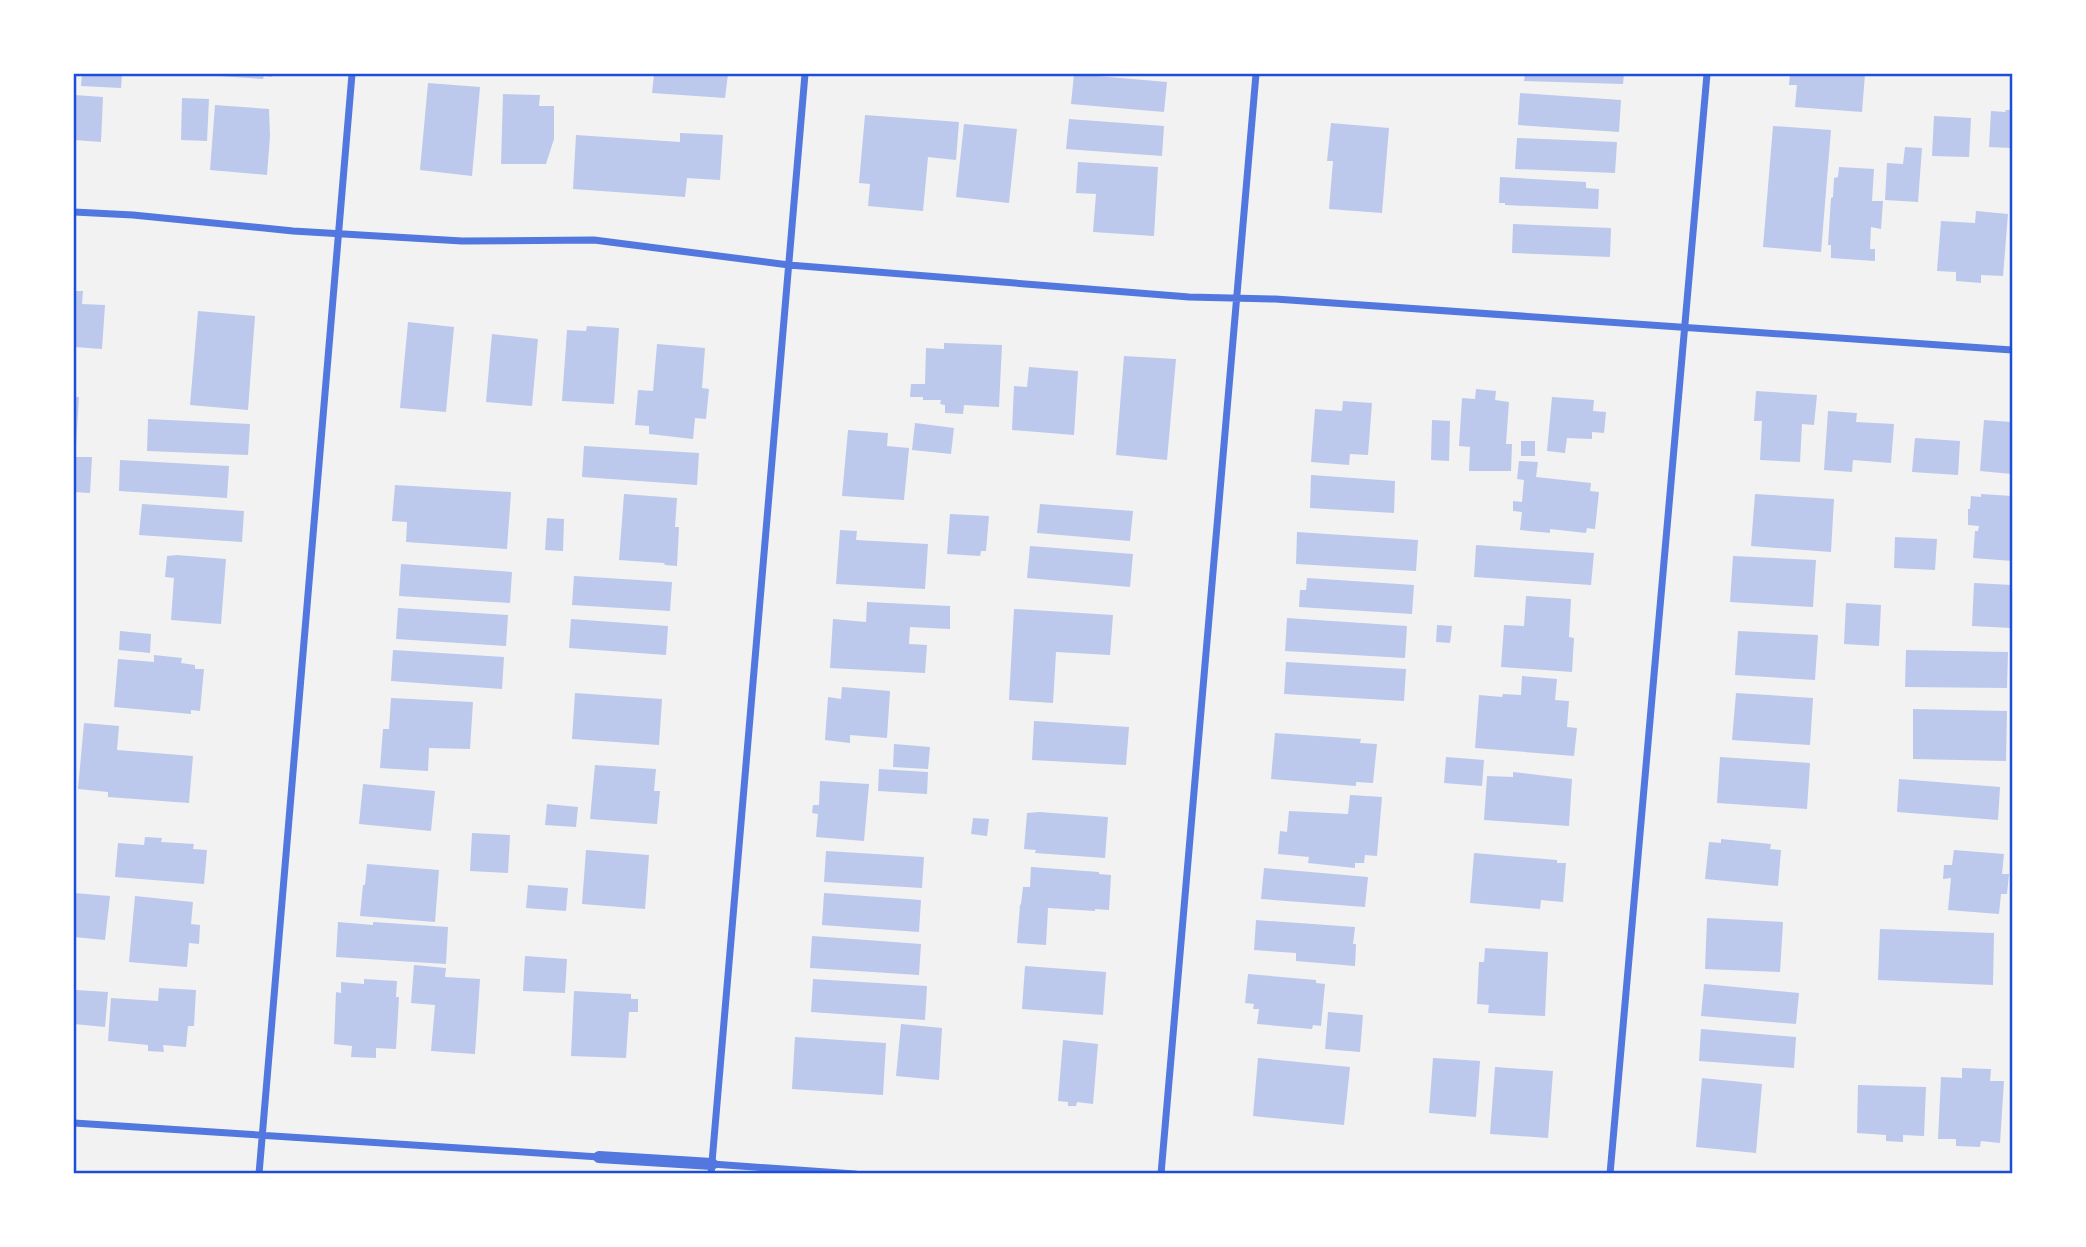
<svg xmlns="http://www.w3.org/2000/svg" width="2086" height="1247" font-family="Roboto,sans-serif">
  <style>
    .building { fill: #bdc9ec }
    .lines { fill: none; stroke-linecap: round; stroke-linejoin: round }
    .minor { stroke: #5277de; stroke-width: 7 }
    .tertiary { stroke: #5277de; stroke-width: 12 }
    .neatline { fill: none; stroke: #1d4ed8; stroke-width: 2.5 }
  </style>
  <rect width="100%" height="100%" fill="#f2f2f2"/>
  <path class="building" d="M82,74H122L121,88L81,86Z
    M218,74H273L272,77L264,76L263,79L218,76Z
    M654,74H728L725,98L652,93Z
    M1074,74L1167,82L1164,112L1071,104Z
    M1525,74H1624L1623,84L1524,81Z
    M1790,74H1865L1862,112L1795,107L1797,85H1789Z
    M428,83L480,87L472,176L420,170Z
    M1520,93L1621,100L1619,132L1518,125Z
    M503,94L540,95L539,106H554V139L546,164H501Z
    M74,95L103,97L101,142L74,140Z
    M182,98L209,99L207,141L181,140Z
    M215,105L269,109L270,136L267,175L210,170Z
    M2005,110H2012V148L1989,147L1991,111L2006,112Z
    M865,115L959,122L956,160L928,157L923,211L868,206L870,184L859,183Z
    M1934,116L1971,118L1969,157L1932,156Z
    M1069,119L1164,126L1162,156L1066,149Z
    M1331,123L1389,128L1382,213L1329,209L1333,161H1327Z
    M964,124L1017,129L1009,203L956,197Z
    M1773,126L1831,130L1821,252L1763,247Z
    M680,133L723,135L720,180L687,178L685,197L573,189L576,135L680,142Z
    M1517,138L1617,142L1615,173L1515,169Z
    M1905,147L1922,148L1918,202L1885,200L1887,163L1903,164Z
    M1078,162L1158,167L1154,236L1093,232L1096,194L1076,193Z
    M1839,167L1874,169L1872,201H1883L1881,229L1871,227L1870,249H1875V261L1831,258V245H1828L1831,198L1833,197L1834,178L1838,177Z
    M1500,177L1586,182V188L1599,189L1598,209L1505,205V203H1499Z
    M1976,211L2008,214L2003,276L1981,275V283L1956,281V272L1937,271L1941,221L1975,223Z
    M1513,224L1611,228L1610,257L1512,253Z
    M74,291H83L82,304L105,305L102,349L74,347Z
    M198,311L255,316L248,410L190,405Z
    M408,322L454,327L446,412L400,408Z
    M587,326L619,328L614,404L562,401L567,330L586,331Z
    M492,334L538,339L532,406L486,402Z
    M944,343L1002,345L999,407L964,405L963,414L945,413V405L940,404L941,400H923V397H910L911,384H925L926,348L944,349Z
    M657,344L705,348L702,388L709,389L706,419L695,418L693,439L649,434V426L635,425L638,390L653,391Z
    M1124,356L1176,359L1167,460L1116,455Z
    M1029,367L1078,371L1074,435L1012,430L1014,386L1027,387Z
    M1476,389L1496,391L1495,400L1509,402L1506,444H1512L1511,471H1469L1470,447L1459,446L1462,398L1475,399Z
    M1756,391L1817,395L1814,425L1802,424L1800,462L1760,460L1762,421H1754Z
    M74,397H79L76,445H74Z
    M1552,397L1594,400L1593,411L1606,412L1604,433L1592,432V439L1567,438L1565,453L1547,451Z
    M1343,401L1372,403L1368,455L1350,454L1349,465L1311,462L1315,409L1342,411Z
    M1828,411L1857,413L1856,422L1894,424L1891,463L1853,460L1852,472L1824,470Z
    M148,419L250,424L248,455L147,451Z
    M1432,420L1450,421L1449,461L1431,460Z
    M1984,420L2012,422V474L1980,471Z
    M915,423L954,428L951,454L912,450Z
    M848,430L888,433L887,446L909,448L904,500L842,496Z
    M1915,438L1960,441L1958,475L1912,472Z
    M1521,441H1535V456H1521Z
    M584,446L699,453L697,485L582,477Z
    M74,457H92L90,493L74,492Z
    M120,460L229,466L227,498L119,491Z
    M1519,461L1538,462L1536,477L1591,483L1590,491L1599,492L1595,529L1587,528L1586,533L1550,529V533L1520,530L1522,512L1513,511V501L1522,502L1524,480L1517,479Z
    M1311,475L1395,481L1394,513L1310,508Z
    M395,485L511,492L507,549L406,542L407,522L392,521Z
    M624,494L677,498L675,527H679L677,566L665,565L664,563L619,560Z
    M1755,494L1834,499L1831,552L1751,546Z
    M1981,494L2012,496V561L1973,558L1975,531H1978L1979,526L1968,525V509H1970L1971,496L1981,497Z
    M142,504L244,511L242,542L139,535Z
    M1040,504L1133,511L1130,541L1037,533Z
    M950,514L989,516L986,551H981L980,556L947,554Z
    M547,518L564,519L563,551L545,550Z
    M840,530L857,531L856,540L928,544L925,589L836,584Z
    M1297,532L1418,540L1416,571L1296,564Z
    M1895,537L1937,539L1935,570L1894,568Z
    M1476,545L1594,553L1591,585L1474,577Z
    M1030,546L1133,554L1130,587L1027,578Z
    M177,555L226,559L221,624L171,620L174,578L165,577L167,556Z
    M1733,556L1816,560L1813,607L1730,602Z
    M401,564L512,572L510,603L399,596Z
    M574,576L672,582L670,611L572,605Z
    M1307,578L1414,585L1412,614L1299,607L1300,590H1306Z
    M1974,583L2012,585V628L1972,626Z
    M1526,596L1571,599L1569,637L1574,638L1572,672L1501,667L1504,625L1524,626Z
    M867,602L950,606V629L910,627L909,644L927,645L925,673L830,668L833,619L866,622Z
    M1846,603L1881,605L1879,646L1844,644Z
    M398,608L508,615L506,646L396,639Z
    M1014,609L1113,615L1110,655L1056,652L1053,703L1009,700Z
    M1287,618L1407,626L1405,658L1285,651Z
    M571,619L668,626L666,655L569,648Z
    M1437,625L1452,626L1450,643L1436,642Z
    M120,631L151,634L150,653L119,650Z
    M1738,631L1818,635L1815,680L1735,675Z
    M393,650L504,657L502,689L391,681Z
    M1906,650L2008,652L2007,688L1905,687Z
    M154,655L182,658L181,663L195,665V669H204L200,711L191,710V714L114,707L118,659L154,662Z
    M1286,662L1406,669L1404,701L1284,694Z
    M1522,676L1557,679L1555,700L1569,701L1567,727L1577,728L1574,756L1475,748L1479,695L1502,697L1503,694L1521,695Z
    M842,687L890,691L887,738L850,735V743L825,740L828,697L841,699Z
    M575,693L662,699L659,745L572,739Z
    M1736,693L1813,698L1810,745L1732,740Z
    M391,698L473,702L470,749L429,748L428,771L380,768L383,729H389Z
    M1913,709L2007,711L2006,761L1913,759Z
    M1034,721L1129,727L1126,765L1032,760Z
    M84,723L119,726L117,750L193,756L189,803L108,797V792L78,789Z
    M1275,733L1361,739L1360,743L1377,744L1373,783L1356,782V786L1271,779Z
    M894,744L930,747L928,769L893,767Z
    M1446,757L1484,760L1482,786L1444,783Z
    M1720,757L1810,763L1807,809L1717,803Z
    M595,765L656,769L654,791H660L657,824L590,819Z
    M879,769L928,772L927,794L878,791Z
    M1513,772L1572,779L1569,826L1484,820L1487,776L1513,777Z
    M1899,779L2000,787L1998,820L1897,812Z
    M820,781L869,784L864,841L816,837L818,814L812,813L813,805H819Z
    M363,784L435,791L431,831L359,824Z
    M1350,795L1382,797L1377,856L1365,855L1364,863H1355V868L1308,863L1309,857L1278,854L1280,831L1287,832L1289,811L1348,814Z
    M547,804L578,807L576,827L545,825Z
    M1039,812L1108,817L1105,858L1035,853L1036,850L1024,849L1027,813Z
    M973,818L989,819L987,836L971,834Z
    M472,833L510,835L508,873L470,871Z
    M145,837L162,838L161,842L194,844L193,849L207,850L204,884L115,877L118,843L144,845Z
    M1721,839L1771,844L1770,849L1781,850L1778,886L1705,879L1709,842L1721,843Z
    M586,850L649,855L645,909L582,904Z
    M1954,850L2004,854L2002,874H2009L2007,894H2001L1999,914L1948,910L1951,878L1943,879L1944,865H1952Z
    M826,851L924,857L922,888L824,882Z
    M1474,853L1557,860V863H1566L1563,902L1541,900L1540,909L1470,903Z
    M367,864L439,870L435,922L360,916L363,885H365Z
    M1031,867L1099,872V874L1111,875L1109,910L1095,909V911L1048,908L1046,945L1017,943L1020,905L1021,904L1023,887H1030Z
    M1264,868L1368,877L1365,907L1261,899Z
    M528,885L568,888L566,911L526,908Z
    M74,893L110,896L105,940L74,937Z
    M824,893L921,900L919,932L822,925Z
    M135,896L193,902L191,924L200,925L199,944L189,943L187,967L129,962Z
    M1707,918L1783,922L1780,972L1705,969Z
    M1256,920L1355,927L1353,944H1356L1355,966L1296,961V953L1254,950Z
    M338,922L373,925V922L448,927L446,964L336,957Z
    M1880,929L1994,933L1993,985L1878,980Z
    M812,936L921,944L919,975L810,968Z
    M1485,948L1548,952L1545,1016L1488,1013L1489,1005L1477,1004L1479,962H1484Z
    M525,956L567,959L565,993L523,991Z
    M414,965L446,968L445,977L480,979L475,1054L431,1051L435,1005L411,1003Z
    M1025,966L1106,972L1103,1015L1022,1009Z
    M1248,974L1316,980V983L1325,984L1321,1026L1313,1025L1312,1029L1257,1024L1259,1009H1253L1254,1004L1245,1003Z
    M74,975H76V990L108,992L105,1027L74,1024Z
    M364,979L397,981L396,997H399L396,1049L376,1048V1058L351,1057L352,1046L334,1044L336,992L341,993V982L364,984Z
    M813,979L927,986L925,1020L811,1012Z
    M1704,984L1799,993L1796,1024L1701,1016Z
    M159,988L196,990L194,1026H188L186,1047L163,1045L164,1052L148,1051V1045L108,1041L111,998L158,1001Z
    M574,991L631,994V999H638V1012H629L626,1058L571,1056Z
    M1328,1012L1363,1015L1360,1052L1325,1049Z
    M901,1024L942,1028L939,1080L896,1076Z
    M1701,1029L1796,1037L1794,1068L1699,1061Z
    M795,1037L886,1043L883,1095L792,1089Z
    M1063,1040L1098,1044L1093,1104L1077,1102L1076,1106H1068V1102L1058,1101Z
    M1258,1058L1350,1067L1344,1125L1253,1116Z
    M1433,1058L1480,1061L1476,1117L1429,1113Z
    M1495,1067L1553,1071L1548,1138L1490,1134Z
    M1962,1068L1991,1069L1990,1081H2004L2000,1143L1981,1141L1980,1147L1956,1146V1139H1938L1941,1077L1962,1078Z
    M1702,1078L1762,1084L1756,1153L1696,1147Z
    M1858,1085L1926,1087L1924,1136L1903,1135V1142L1886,1141V1135L1857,1133Z"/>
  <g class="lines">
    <path class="minor" d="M74,212L133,215L293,231L462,241L594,240L789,265L1189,297L1275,299L2012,350
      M74,1123L599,1157
      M712,1164L855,1174
      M259,1174L352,74
      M711,1174L805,74
      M1161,1174L1256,74
      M1610,1174L1707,74"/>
    <path class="tertiary" d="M599,1157L712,1164"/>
  </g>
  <rect width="2086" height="1247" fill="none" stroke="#ffffff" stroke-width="150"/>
  <rect x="75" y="75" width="1936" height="1097" class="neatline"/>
</svg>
